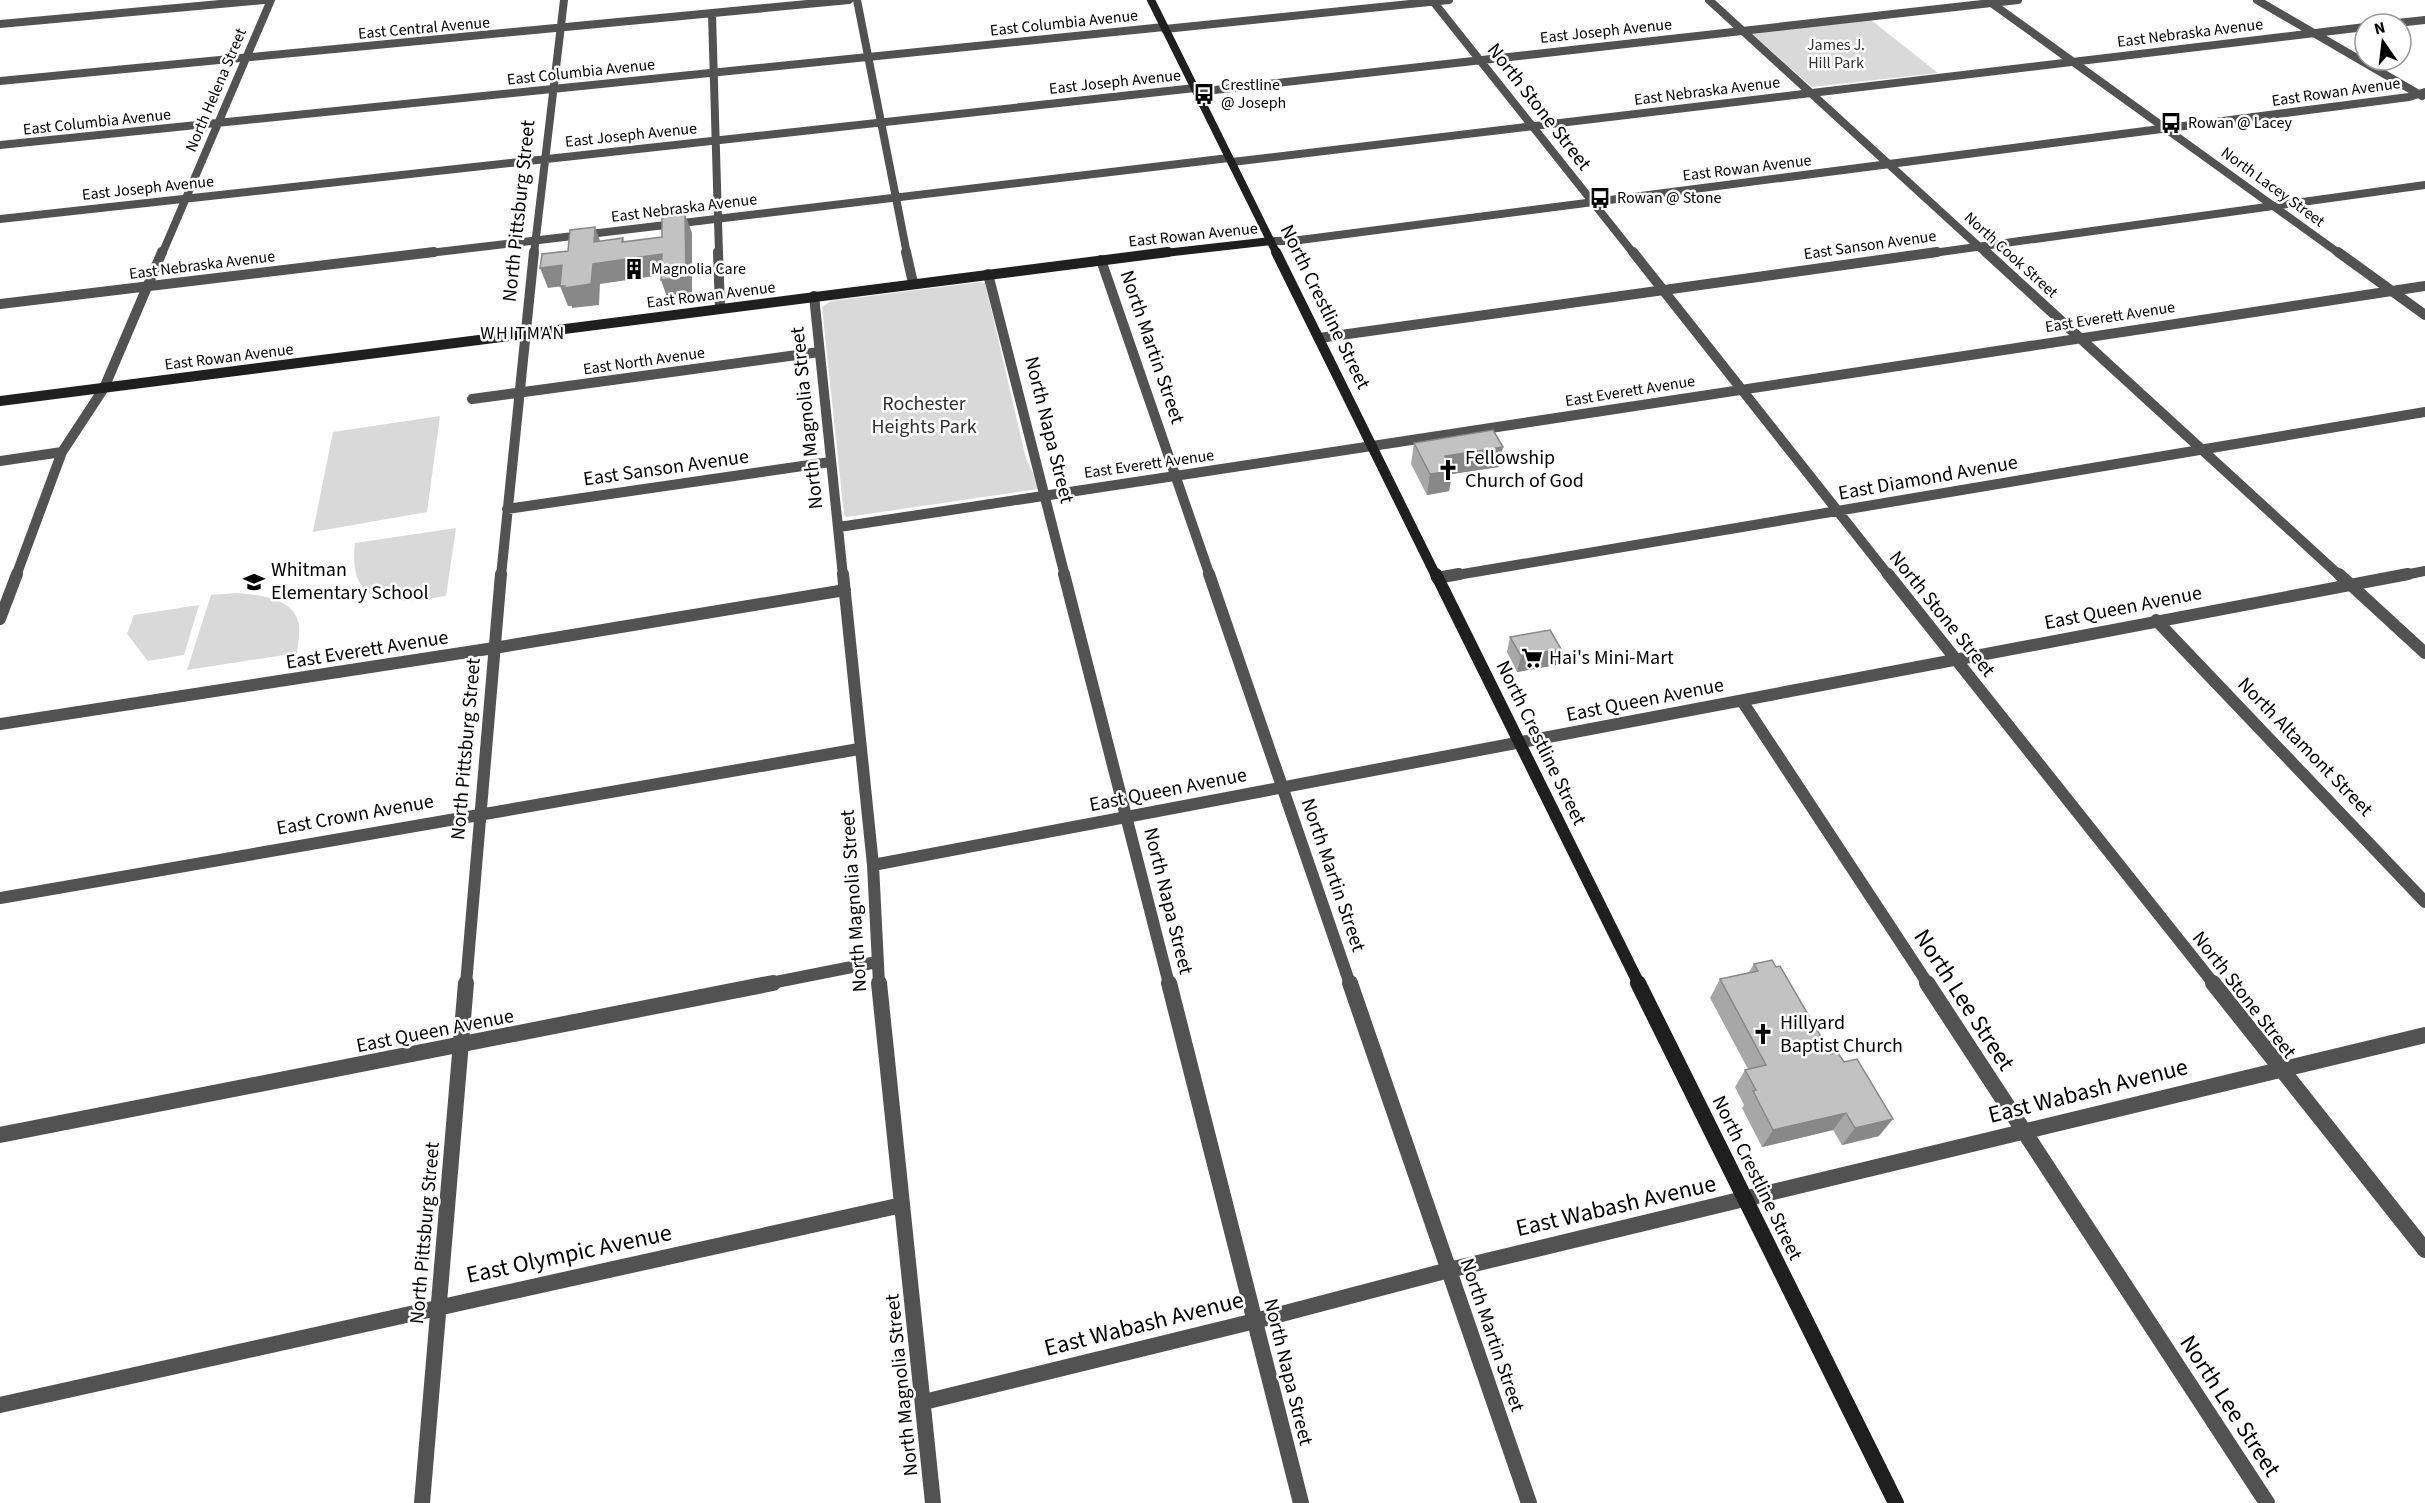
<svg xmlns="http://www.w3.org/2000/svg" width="2425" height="1503" font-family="'Source Sans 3',sans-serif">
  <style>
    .green { fill: #d9d9d9 }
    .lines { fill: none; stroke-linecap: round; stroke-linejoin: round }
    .street-far3 { stroke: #525252; stroke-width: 8 }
    .street-far2 { stroke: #525252; stroke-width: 10 }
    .street-far1 { stroke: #525252; stroke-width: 12 }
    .street { stroke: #525252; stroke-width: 16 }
    .secondary-far3 { stroke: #1f1f1f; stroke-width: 8 }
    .secondary-far2 { stroke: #1f1f1f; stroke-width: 10 }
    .secondary-far1 { stroke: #1f1f1f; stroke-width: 12 }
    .secondary { stroke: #1f1f1f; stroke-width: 16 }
    .wall { fill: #a7a7a7 }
    .shaded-wall { fill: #888 }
    .building { fill: #c2c2c2; stroke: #888; stroke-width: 1.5 }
    .labels { text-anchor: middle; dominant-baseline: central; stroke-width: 5; stroke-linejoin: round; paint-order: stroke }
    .far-street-label { font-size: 16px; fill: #000; stroke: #fff }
    .far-park-label { font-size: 16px; fill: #303030; stroke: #fff }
    .far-poi-label { font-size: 16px; fill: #000; stroke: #fff; text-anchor: start }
    .far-quarter-label { font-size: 18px; letter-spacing: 1.5px; fill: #000; stroke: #fff }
    .street-label { font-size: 20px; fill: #000; stroke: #fff }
    .park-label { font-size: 20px; fill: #303030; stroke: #fff }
    .poi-label { font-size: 20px; fill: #000; stroke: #fff; text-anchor: start }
    .near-street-label { font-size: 24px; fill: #000; stroke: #fff }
  </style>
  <rect width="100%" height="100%" fill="#fff"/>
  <path class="green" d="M1871,20L1938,73L1812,87L1753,35L1756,32Z
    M980,282L985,283L1026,459L1034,475L1038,489L847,517L844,515L822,307L831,301Z
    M440,416L427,512L313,532L333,432Z
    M456,528L446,596C397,603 347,612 355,543Z
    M237,593C259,595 295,598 299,625C300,634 298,644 297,653L187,670L211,595Z
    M199,605L184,655L148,661L127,634L134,615Z"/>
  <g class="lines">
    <path class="street-far3" d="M857,0L907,254
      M1432,0L1634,254
      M1709,0L1987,254
      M2257,0L2422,96
      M1990,2L2340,254
      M712,14L719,254
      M0,24L264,0
      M2388,24L2425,20
      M1165,29L1449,0
      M0,81L849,0
      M1197,92L2018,0
      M0,145L1164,27
      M1232,162L2365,27
      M0,219L1195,88
      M1271,241H1292L2409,97L2425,92
      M162,254L271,0
      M421,254L1229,158
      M534,254L564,0
      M1926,254L2425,185"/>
    <path class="street-far2" d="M718,252L720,308
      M906,252L913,283
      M1633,252L1889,576
      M1986,252L2340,576
      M2338,252L2425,315
      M1101,260L1210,576
      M988,274L1065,576
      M814,296L843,576
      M0,304L434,252
      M1319,338L1937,252
      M472,399L819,352
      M0,461L62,452
      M507,509L830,462
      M839,527L2425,286
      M16,576L62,452L104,388L162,252
      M501,576L534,252
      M1451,576L2425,412
      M2400,576L2425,571"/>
    <path class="street-far1" d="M843,574L873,865L879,984
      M1064,574L1169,984
      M1209,574L1350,984
      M1888,574L2214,984
      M2339,574L2425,653
      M1437,578L1459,574
      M0,619L17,574
      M2156,620L2425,902
      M1742,701L1928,984
      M0,724L494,648L845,590
      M873,865L2408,574
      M0,898L859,749
      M466,984L501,574
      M766,984L877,962"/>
    <path class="street" d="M879,983L933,1503
      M1169,983L1301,1503
      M1350,983L1529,1503
      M1927,983L2267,1503
      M2213,983L2425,1250
      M0,1135L773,983
      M924,1402L1255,1321L1449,1270L2425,1035
      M0,1405L902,1205
      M422,1503L466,983"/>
    <path class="secondary-far3" d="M1151,0L1277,254
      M1156,254L1271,241"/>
    <path class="secondary-far2" d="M1276,252L1436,576
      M0,401L1168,252"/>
    <path class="secondary-far1" d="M1436,574L1639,984"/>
    <path class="secondary" d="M1638,983L1896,1503"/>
  </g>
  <path class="wall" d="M1414,443L1499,467L1452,474L1449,491L1427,495L1411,464Z
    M1510,637L1556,665L1517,672L1507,652Z
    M1754,964L1879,1136L1842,1145L1833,1130L1762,1147L1742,1108L1744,1105L1735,1087L1745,1070L1748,1069L1710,998L1720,979L1749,972Z"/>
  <path class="shaded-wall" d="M685,214L692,233V297L668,300L661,280Z
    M595,227L602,246L594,242Z
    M623,238L629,259L662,254L668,274L600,284L599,305L572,308V306H568L560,286L622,242Z
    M562,265L570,285L548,288L540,268Z
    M1503,447L1499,467L1452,474L1449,491L1427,495L1430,474L1445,456Z
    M1561,649L1556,665L1517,672L1521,656Z
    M1846,1113L1833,1130L1762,1147L1773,1130Z
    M1893,1119L1879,1136L1842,1145L1855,1128Z"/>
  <path class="building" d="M685,214L686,277L661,280L662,254L593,264L591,284L564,288L565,286H560L562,265L540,268L542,254L568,251L570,230L595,227L594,242L623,238L622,242L662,237V216Z
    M1493,430L1503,447L1445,456L1453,471L1430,474L1414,443Z
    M1550,630L1561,649L1521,656L1510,637Z
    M1772,960L1776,967L1780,966L1831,1054L1838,1053L1844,1062L1857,1059L1893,1119L1855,1128L1846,1113L1773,1130L1753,1091L1756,1090L1745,1070L1766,1065L1720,979L1758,971L1754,964Z"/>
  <defs>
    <symbol id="bus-bare" viewBox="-9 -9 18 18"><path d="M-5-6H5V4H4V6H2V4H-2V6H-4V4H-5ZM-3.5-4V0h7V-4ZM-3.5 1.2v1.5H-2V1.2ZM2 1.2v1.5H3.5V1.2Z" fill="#000" stroke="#fff" stroke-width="2.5" paint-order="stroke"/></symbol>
    <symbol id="building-bare" viewBox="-9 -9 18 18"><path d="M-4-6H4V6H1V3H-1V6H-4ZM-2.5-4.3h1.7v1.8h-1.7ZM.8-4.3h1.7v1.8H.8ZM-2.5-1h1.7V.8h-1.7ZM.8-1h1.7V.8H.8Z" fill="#000" stroke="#fff" stroke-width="2.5" paint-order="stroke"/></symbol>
    <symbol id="church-bare" viewBox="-9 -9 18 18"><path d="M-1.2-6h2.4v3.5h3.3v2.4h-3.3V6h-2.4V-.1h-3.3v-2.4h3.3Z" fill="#000" stroke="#fff" stroke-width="2.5" paint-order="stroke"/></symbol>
    <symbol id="school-bare" viewBox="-9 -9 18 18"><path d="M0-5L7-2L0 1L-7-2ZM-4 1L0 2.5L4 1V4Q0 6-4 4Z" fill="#000" stroke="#fff" stroke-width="2.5" paint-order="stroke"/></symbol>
    <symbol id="supermarket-bare" viewBox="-9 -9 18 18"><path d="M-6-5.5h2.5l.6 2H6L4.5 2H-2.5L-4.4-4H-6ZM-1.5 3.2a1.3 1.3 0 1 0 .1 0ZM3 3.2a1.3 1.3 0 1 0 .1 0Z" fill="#000" stroke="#fff" stroke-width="2.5" paint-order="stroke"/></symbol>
  </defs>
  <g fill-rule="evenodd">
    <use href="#bus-bare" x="1189" y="79" width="30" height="30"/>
    <use href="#bus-bare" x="2156" y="108" width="30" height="30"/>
    <use href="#bus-bare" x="1585" y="183" width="30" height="30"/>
    <use href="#building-bare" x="619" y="254" width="30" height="30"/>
    <use href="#church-bare" x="1433" y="455" width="30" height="30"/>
    <use href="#school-bare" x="239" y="567" width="30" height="30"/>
    <use href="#supermarket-bare" x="1517" y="643" width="30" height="30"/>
    <use href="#church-bare" x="1748" y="1019" width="30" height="30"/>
  </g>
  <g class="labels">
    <g class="far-street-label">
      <text transform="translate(1064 23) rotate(-6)">East Columbia Avenue</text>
      <text transform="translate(424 28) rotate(-5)">East Central Avenue</text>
      <text transform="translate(1606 31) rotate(-6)">East Joseph Avenue</text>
      <text transform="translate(2190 33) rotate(-7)">East Nebraska Avenue</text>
      <text transform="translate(581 72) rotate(-6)">East Columbia Avenue</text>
      <text transform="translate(1115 82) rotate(-6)">East Joseph Avenue</text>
      <text transform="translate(216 90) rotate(-67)">North Helena Street</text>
      <text transform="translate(1707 91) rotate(-7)">East Nebraska Avenue</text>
      <text transform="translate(2336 92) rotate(-8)">East Rowan Avenue</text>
      <text transform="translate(97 122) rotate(-6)">East Columbia Avenue</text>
      <text transform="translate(631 135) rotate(-6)">East Joseph Avenue</text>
      <text transform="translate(1747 168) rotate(-7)">East Rowan Avenue</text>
      <text transform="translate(2273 187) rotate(36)">North Lacey Street</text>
      <text transform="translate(148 188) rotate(-6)">East Joseph Avenue</text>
      <text transform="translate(684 208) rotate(-7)">East Nebraska Avenue</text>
      <text transform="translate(1193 235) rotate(-6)">East Rowan Avenue</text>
      <text transform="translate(1870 245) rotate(-8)">East Sanson Avenue</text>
      <text transform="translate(2011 255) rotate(42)">North Cook Street</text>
      <text transform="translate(202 265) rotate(-7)">East Nebraska Avenue</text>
      <text transform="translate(711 295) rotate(-7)">East Rowan Avenue</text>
      <text transform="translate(2110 317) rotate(-9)">East Everett Avenue</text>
      <text transform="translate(229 357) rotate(-7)">East Rowan Avenue</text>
      <text transform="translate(644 361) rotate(-8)">East North Avenue</text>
      <text transform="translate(1630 391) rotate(-9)">East Everett Avenue</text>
      <text transform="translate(1149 464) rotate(-8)">East Everett Avenue</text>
    </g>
    <g class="far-park-label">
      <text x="1836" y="45">James J.<tspan x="1836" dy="18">Hill Park</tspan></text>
    </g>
    <g class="far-poi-label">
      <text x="1221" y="85">Crestline<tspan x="1221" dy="18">@ Joseph</tspan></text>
      <text x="2188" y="123">Rowan @ Lacey</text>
      <text x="1617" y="198">Rowan @ Stone</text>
      <text x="651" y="269">Magnolia Care</text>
    </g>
    <g class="far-quarter-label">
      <text x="523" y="333">WHITMAN</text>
    </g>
    <g class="street-label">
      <text transform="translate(1539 107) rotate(52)">North Stone Street</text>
      <text transform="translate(519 211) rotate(-84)">North Pittsburg Street</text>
      <text transform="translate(1325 307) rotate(64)">North Crestline Street</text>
      <text transform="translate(1152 347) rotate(71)">North Martin Street</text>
      <text transform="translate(807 418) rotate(-96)">North Magnolia Street</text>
      <text transform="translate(1049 430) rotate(76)">North Napa Street</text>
      <text transform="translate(666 468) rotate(-8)">East Sanson Avenue</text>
      <text transform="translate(1928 478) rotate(-10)">East Diamond Avenue</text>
      <text transform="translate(2123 608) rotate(-11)">East Queen Avenue</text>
      <text transform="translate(1942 614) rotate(51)">North Stone Street</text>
      <text transform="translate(367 650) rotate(-9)">East Everett Avenue</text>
      <text transform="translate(1645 700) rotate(-11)">East Queen Avenue</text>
      <text transform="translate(1541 743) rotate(64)">North Crestline Street</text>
      <text transform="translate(2305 747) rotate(46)">North Altamont Street</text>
      <text transform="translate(466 749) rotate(-85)">North Pittsburg Street</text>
      <text transform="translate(1168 790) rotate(-11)">East Queen Avenue</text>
      <text transform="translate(355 815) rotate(-10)">East Crown Avenue</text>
      <text transform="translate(1333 875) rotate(71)">North Martin Street</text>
      <text transform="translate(854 901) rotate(-94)">North Magnolia Street</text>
      <text transform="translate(1168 901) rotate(76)">North Napa Street</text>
      <text transform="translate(2244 995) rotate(52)">North Stone Street</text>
      <text transform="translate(435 1031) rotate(-11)">East Queen Avenue</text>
      <text transform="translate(1757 1178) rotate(64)">North Crestline Street</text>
      <text transform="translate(425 1233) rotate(-85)">North Pittsburg Street</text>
      <text transform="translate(1492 1335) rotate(71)">North Martin Street</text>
      <text transform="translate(1288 1372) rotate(76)">North Napa Street</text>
      <text transform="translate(902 1385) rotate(-96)">North Magnolia Street</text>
    </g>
    <g class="park-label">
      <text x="924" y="404">Rochester<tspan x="924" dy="23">Heights Park</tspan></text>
    </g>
    <g class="poi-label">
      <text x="1465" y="458">Fellowship<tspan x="1465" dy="23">Church of God</tspan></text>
      <text x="271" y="570">Whitman<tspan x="271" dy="23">Elementary School</tspan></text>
      <text x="1549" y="658">Hai's Mini-Mart</text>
      <text x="1780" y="1023">Hillyard<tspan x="1780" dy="23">Baptist Church</tspan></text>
    </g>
    <g class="near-street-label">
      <text transform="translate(1964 1000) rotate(57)">North Lee Street</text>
      <text transform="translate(2088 1091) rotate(-14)">East Wabash Avenue</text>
      <text transform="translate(1616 1206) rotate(-13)">East Wabash Avenue</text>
      <text transform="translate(569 1254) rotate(-12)">East Olympic Avenue</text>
      <text transform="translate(1144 1324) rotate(-14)">East Wabash Avenue</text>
      <text transform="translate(2230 1406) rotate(57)">North Lee Street</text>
    </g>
  </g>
  <g transform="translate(2383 42) rotate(346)"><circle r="28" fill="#ffffff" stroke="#999999" stroke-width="1.5"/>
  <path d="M0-4.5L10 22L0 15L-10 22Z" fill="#000000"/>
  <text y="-9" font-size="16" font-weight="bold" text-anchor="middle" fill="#000000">N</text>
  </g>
</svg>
